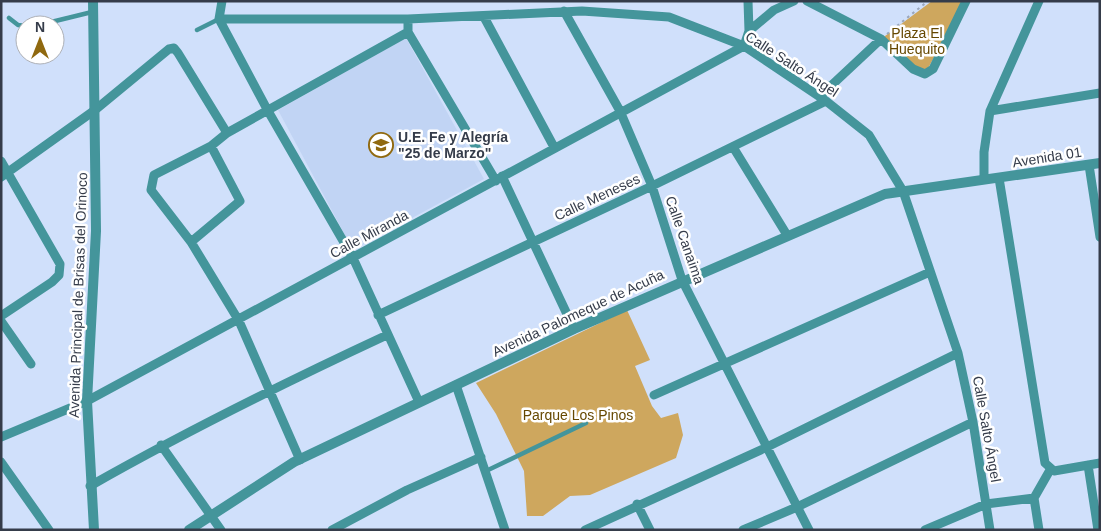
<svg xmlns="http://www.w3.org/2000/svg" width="1101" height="531" font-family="Arial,sans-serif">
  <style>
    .built { fill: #c1d4f4 }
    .green { fill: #cea75e }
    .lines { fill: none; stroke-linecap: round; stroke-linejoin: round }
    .path { stroke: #99a6bc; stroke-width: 2; stroke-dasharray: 2.5 4; stroke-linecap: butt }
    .service { stroke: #44959b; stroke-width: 4.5 }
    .minor { stroke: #44959b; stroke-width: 9 }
    .tertiary { stroke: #44959b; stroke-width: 10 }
    .labels { text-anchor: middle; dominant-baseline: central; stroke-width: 5; stroke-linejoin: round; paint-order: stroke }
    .park-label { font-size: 14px; fill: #664800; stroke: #fff }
    .street-label { font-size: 14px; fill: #353c4a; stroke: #fff }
    .poi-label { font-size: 14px; font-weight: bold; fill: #353c4a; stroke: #fff; text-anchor: start }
  </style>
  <rect width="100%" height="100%" fill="#d0e0fb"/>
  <path class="built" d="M406,38L484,179L353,250L278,110Z"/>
  <path class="green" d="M932,1H964L925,74L881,39Z
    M627,310L650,360L635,366L652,406L661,418L678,413L683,435L676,458L590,495L570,496L543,516H527L524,471L496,414L476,383Z"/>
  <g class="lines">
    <path class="path" d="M887,34L928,1"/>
    <path class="service" d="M9,18L18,25L25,26
      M39,25L92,12
      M197,30L219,19
      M486,471L586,423"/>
    <path class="minor" d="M807,1L881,39L913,69L925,74L933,69L966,1
      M564,11L620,111L652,186L682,280L809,530
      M484,17L554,147
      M219,19H408L582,11L669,17L744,46L826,101L869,135L903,191L958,353L973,422L990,530
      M219,19L268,111L353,258L419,402
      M219,19L222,1
      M749,31L774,10L794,1
      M408,32L496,181
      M819,97L881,39
      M990,111L1100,93
      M733,147L787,235
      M1,161L60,264L59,275L52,282L1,316
      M1089,165L1100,237
      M502,176L574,329
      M1,177L95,110L169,49L174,48L178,53L227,133
      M999,178L1045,463L1054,471L1100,463
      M984,179V152L990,111L1039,1
      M191,242L240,201L211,146
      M378,315L652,186L826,101
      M1,321L31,364
      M456,385L505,530
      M654,395L930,272
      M1,437L87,401L744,46L749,31L748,1
      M161,445L221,530
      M300,460L239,321L191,242L151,190L154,175L211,146L227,133L408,32V19
      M1,462L49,530
      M1088,465L1098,530
      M90,486C187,431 286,382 387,335
      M1034,498L1050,470
      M637,504L650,530
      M332,530L407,490L481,457
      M585,530L765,448L958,353
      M743,530L797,507L973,422
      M925,530L986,504L1034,498L1039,530"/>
    <path class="tertiary" d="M93,1L96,231L87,401L94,530
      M189,530L294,462L574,329L885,194L1100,163"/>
  </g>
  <defs>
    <symbol id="school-ring" viewBox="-11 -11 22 22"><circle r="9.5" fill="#fff" stroke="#90690f" stroke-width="1.5"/><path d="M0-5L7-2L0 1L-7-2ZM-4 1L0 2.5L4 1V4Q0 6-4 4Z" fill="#90690f"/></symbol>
  </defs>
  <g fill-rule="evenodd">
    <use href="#school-ring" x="367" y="131" width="28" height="28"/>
  </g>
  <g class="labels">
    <g class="park-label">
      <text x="917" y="33">Plaza El<tspan x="917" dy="16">Huequito</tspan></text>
      <text x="578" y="415">Parque Los Pinos</text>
    </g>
    <g class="street-label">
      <text transform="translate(792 64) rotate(33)">Calle Salto Ángel</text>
      <text transform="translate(1047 157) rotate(-9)">Avenida 01</text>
      <text transform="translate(597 197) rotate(-25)">Calle Meneses</text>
      <text transform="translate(369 234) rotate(-28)">Calle Miranda</text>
      <text transform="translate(685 240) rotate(71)">Calle Canaima</text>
      <text transform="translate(78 295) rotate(-88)">Avenida Principal de Brisas del Orinoco</text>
      <text transform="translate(578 313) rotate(-25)">Avenida Palomeque de Acuña</text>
      <text transform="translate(987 429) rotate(80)">Calle Salto Ángel</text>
    </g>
    <g class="poi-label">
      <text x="398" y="137">U.E. Fe y Alegría<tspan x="398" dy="16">"25 de Marzo"</tspan></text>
    </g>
  </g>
  <rect width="1101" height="531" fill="none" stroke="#353c4a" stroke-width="5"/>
  <g transform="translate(40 40)"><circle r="24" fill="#ffffff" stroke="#aeb1b7"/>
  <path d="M0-4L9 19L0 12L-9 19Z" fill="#90690f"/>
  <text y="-8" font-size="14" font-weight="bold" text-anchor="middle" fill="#353c4a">N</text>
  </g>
</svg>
